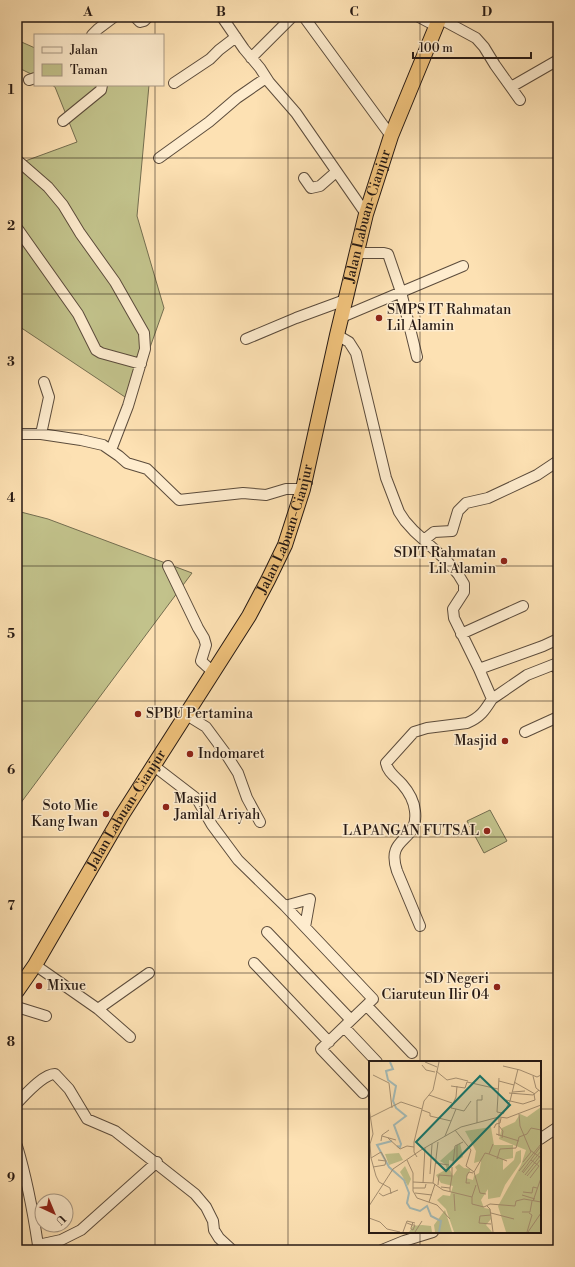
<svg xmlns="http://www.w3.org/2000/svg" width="575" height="1267" font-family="'Libre Bodoni',serif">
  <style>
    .green { fill: #c2c28b; stroke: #746e50 }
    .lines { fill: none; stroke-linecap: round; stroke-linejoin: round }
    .minor-casing { stroke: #5c4c3c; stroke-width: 12 }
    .highway-casing { stroke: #271a14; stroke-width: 16 }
    .minor { stroke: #feecce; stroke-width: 10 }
    .highway { stroke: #eec07a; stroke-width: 14 }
    .grid { fill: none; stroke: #271a14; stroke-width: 1; stroke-opacity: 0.55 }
    .poi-dot { fill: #8f2418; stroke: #feecce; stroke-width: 1.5 }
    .labels { text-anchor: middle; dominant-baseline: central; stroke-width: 3; stroke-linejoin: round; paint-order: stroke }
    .street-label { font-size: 14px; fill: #271a14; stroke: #feecce }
    .poi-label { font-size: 14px; fill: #271a14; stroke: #feecce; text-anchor: start }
    .inset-river { fill: none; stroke: #a4bbb8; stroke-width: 2 }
    .inset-road { fill: none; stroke: #a79173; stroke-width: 1 }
    .view { fill: #0f766e; fill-opacity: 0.15; stroke: #0f766e; stroke-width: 2 }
    .inset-edge { fill: none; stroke: #271a14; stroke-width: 2 }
    .neatline { fill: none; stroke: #271a14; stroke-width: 1.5 }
    .grid-label { font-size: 13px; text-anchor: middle; font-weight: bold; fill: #271a14 }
  </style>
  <rect width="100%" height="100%" fill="#fde1b3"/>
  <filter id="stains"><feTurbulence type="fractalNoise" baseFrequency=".005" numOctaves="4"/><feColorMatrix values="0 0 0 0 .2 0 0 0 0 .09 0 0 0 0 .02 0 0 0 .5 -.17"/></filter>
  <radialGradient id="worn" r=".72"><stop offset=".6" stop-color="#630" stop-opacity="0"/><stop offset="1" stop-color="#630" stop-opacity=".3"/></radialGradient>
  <path class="green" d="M17,40L35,48V76L17,67Z
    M52,85H149L137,216L164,308L131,401L17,325V164L77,142L55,87Z
    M17,511L48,519L192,573L17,808Z
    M490,810L507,841L484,853L467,821Z"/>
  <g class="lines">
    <defs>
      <path id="minor" d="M135,17L140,22L144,21L148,17
        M222,17L244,49L260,68L269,82L296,113L366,214
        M304,17L391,136
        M419,17L436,26
        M439,18L476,38L484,47L495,65L520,100
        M92,35L98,29L114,17
        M251,58L292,17
        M29,80L35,78
        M174,83L210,59L219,50L236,37
        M511,87L558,60
        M63,121L101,90L102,85
        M159,158L209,122L237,98L266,78
        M17,160L48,187L63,205L80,233L115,282L144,333L145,349L128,406L111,450
        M304,178L311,188L320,186L336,172
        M17,228L78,314L96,350L101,353L141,364
        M357,253H384L388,254L401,292L417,357
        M342,317L463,266
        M337,335L349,342L356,353L386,478L399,512L405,521L414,531L446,560L458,574L464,584V592L453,609L454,618L479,669L492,699L527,675L555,664L558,670
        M246,339L296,318L345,300
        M17,434H41L81,440L103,445L119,456L127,463L147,469L179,500L243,493L266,495L286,489H303
        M41,434L49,397L44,382
        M424,540L434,532L452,531L458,511L466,503L488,498L537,475L558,461
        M168,566L198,628L204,638L206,645L201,661L213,672
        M461,634L523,606
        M479,669L543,646L558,639
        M185,714L206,727L226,754L238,773L247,798L260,822
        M525,732L558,717
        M154,766L197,799L212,825L238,860L285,906L373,999L321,1049L363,1093
        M285,906L310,899L305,927
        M420,926L397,871C385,835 419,844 415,811C414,801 409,792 402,784C396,777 388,773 386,763L414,732L427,728L467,723C481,717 485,710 492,699
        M267,932L351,1020
        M254,963L329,1042
        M35,965L98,1009L130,1037
        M367,1006L412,1053
        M17,1007L46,1016
        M98,1009L149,973
        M344,1027L377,1062
        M17,1103C25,1095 43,1074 55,1074L69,1089L87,1119L115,1131L195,1194L206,1207L213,1221L214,1230L219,1238L232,1250
        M540,1139L558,1127
        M17,1146C27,1179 33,1212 38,1245L37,1250
        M38,1245L61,1240L81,1230L157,1162
        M382,1250L404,1241L433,1232"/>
      <g id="highway">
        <path id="s1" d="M17,991L35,965L122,815L249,616L268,580L285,545L303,489L337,335L366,214L391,136L440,17"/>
      </g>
    </defs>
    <use href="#minor" class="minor-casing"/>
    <use href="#highway" class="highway-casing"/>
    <use href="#minor" class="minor"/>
    <use href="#highway" class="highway"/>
  </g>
  <path class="grid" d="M155,17V35M288,17V1250M420,17V1062M155,85V1250M17,158H558M17,294H558M17,430H558M17,566H558M17,701H558M17,837H558M17,973H558M17,1109H370M540,1109H558M420,1232V1250"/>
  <g class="poi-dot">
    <circle cx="379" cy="318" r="4"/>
    <circle cx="504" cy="561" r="4"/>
    <circle cx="138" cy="714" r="4"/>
    <circle cx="505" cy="741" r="4"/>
    <circle cx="190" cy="754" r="4"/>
    <circle cx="166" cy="807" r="4"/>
    <circle cx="106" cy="814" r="4"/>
    <circle cx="487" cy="831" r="4"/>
    <circle cx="39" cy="986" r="4"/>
    <circle cx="497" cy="987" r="4"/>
  </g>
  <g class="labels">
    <g class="street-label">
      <text stroke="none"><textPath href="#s1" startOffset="860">Jalan Labuan-Cianjur</textPath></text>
      <text stroke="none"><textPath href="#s1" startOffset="536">Jalan Labuan-Cianjur</textPath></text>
      <text stroke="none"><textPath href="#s1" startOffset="212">Jalan Labuan-Cianjur</textPath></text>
    </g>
    <g class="poi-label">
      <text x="387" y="310">SMPS IT Rahmatan<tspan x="387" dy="16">Lil Alamin</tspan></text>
      <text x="496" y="553" text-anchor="end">SDIT Rahmatan<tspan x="496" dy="16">Lil Alamin</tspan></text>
      <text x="146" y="714">SPBU Pertamina</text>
      <text x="497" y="741" text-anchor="end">Masjid</text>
      <text x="198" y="754">Indomaret</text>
      <text x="174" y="799">Masjid<tspan x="174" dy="16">Jamlal Ariyah</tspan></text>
      <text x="98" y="806" text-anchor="end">Soto Mie<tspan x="98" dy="16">Kang Iwan</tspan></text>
      <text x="479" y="831" text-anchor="end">LAPANGAN FUTSAL</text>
      <text x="489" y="979" text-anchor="end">SD Negeri<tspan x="489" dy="16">Ciaruteun Ilir 04</tspan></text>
      <text x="47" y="986">Mixue</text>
    </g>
  </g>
  <g transform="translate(369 1061)">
    <rect width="172" height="172" fill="#fde1b3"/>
    <path d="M172,46V171H137L129,145L152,104L157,89L130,78L133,67L146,61L151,53L158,56ZM122,66L125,84H144V97L134,99V109L145,99L147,91L152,89V101L136,124L131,136L119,138V128L112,139L115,147L121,148L122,158L117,164L123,171H85L77,148L68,139L74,134L81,135L84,125L72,122L67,114L78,108L76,103L71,100L91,82L94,96L86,101L80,99V107L84,115L88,109L86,106L90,103L95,107L102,108L97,117L104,119L105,115L110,112L112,100L105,102L107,90L96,70ZM30,92L34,99L20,104L16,93ZM36,105L42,118L39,125L31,111ZM76,149L83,171H66L65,164ZM53,164L62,165L63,171H40L44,165Z" fill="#c2c28b"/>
    <path class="inset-river" d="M21,1L24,8L17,10L19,19L27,25L24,40L27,47L37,55L25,64L32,83L31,86L28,85M23,80L8,84L20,106L35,119L40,132L38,142L41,147L51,150L58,145L62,155L72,160L70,171"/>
    <path class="inset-road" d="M56,1L68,6M53,4L57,9L66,11M134,5L151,9L168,16L172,14M67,10L78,19L87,17L99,20M4,14L20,22L23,47M164,15L167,27L172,31M130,17L128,51L133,52M130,20L145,24L149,8M145,21L166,33M82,25L96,27L98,21L129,28M144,31L156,30M140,32L164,34L170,29M60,34L83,42M137,39L154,43L166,39L165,33M0,47L4,73L1,83L2,97L7,115L10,121L21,127L22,133M87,48L95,50L102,40M53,49L61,52V55L82,60M134,53L141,40L145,24M150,53L151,65L162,91L154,101M2,56L32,41L53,48M108,62V39H113V34M130,65L134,70L133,77M125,67L127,63L131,62L132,57M86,69L102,89L97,105L105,111L111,132L117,133M127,73L150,80M13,75L27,79M76,75L87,48L82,47L87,36L88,25M130,75V57M19,77L31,88L38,85L45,86M12,80L13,74L20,69M69,81L64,122L74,129L103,136V143L115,146L121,143L146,145L147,140L155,138L172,141M161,89L172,97M120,93L138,100M48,96L45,91V81L55,40L64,29L70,1M2,97L12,91L17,100L9,99M88,98V84M128,98L131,88L147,87L150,76L158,73L162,67L172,69M38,99L44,112V130L48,137L68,144L81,158M66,102L80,104M84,102L86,85L94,81M4,106L16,104L17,100M150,110L172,83M105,111L116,92L120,93L124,83M153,111L172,85M154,112L172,90M61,113L63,83M156,114L171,95M158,115L172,98M161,117L170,105L162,99M44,121L64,122M54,122L56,87M101,122H97L98,114L100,111L104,112M69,124L70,114L83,115V106M72,126L81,127V131M44,127H56L57,123M81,127L83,115M154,131L163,132L164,126L168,127M10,132L14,135L29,129M46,132L63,134M85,133L86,150M153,134L166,138M103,136L107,124M164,140L172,117M60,141L66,123M0,145L24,108L52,89L92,66L130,56L138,57L172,44M118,145L121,148L124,171M153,151H161L163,140M122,152L145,158M122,154L111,155L110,162L122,163M0,157L11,161L18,168L31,171M38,162L43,164H46L44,169L42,168V167L44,161M34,171L38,160L46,162M46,171L53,160M158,171L163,154L160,152M159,171L172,152"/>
    <path class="view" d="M111,15L141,44L77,110L47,81Z"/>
    <rect width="172" height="172" class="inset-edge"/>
  </g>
  <rect width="575" height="1267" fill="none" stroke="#fde1b3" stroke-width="44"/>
  <rect x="34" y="34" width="130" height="52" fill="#feecce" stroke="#a89884"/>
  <rect x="42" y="47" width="20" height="6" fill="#feecce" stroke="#a89884"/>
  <text x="70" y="54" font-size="12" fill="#271a14">Jalan</text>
  <rect x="42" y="64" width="20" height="12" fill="#c2c28b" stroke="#a89884"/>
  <text x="70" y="74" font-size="12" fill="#271a14">Taman</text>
  <g transform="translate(54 1213) rotate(136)"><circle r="19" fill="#feecce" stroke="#a89884"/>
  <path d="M0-3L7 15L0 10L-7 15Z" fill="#8f2418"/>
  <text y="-6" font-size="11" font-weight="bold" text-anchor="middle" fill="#271a14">U</text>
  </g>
  <path d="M413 52v6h118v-6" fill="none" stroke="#271a14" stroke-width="2"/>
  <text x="419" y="52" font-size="12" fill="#271a14" stroke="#feecce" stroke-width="3" paint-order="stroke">100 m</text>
  <rect x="22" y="22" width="531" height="1223" class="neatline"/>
  <g class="grid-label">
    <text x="88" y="16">A</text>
    <text x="221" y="16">B</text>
    <text x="354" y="16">C</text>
    <text x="487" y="16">D</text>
    <text x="11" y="94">1</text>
    <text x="11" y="230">2</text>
    <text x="11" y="366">3</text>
    <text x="11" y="502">4</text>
    <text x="11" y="638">5</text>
    <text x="11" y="774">6</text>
    <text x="11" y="910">7</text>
    <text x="11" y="1046">8</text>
    <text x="11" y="1182">9</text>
  </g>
  <rect width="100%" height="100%" filter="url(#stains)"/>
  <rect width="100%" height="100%" fill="url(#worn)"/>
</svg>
